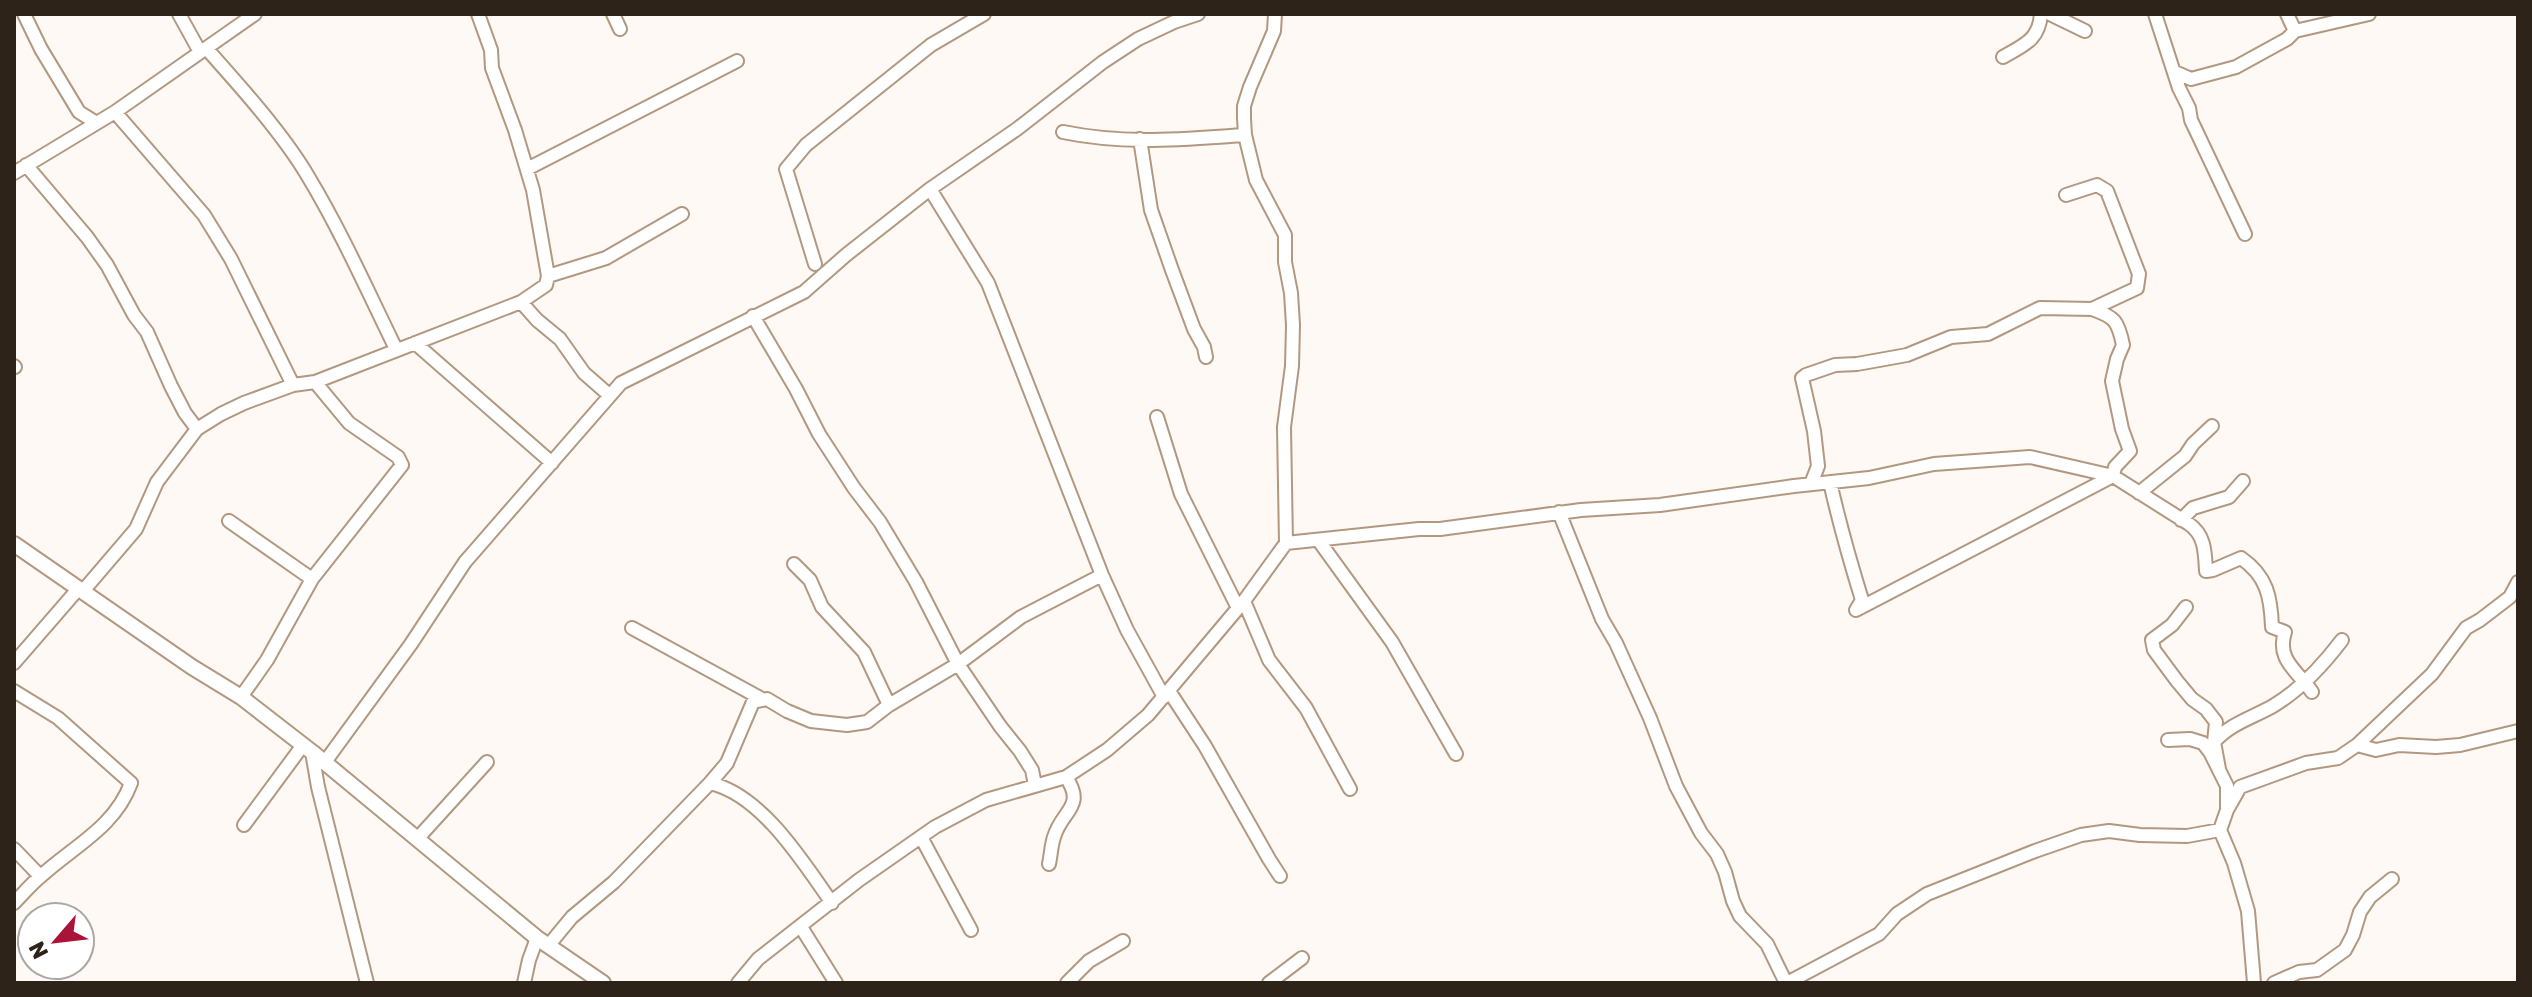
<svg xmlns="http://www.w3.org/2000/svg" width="2532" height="997" font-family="Rubik,sans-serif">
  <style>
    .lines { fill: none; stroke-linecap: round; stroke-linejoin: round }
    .minor-casing { stroke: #b29880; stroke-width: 16 }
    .tertiary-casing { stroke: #b29880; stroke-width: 18 }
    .minor { stroke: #fff; stroke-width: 12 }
    .tertiary { stroke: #fff; stroke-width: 14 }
  </style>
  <rect width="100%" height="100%" fill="#fef9f4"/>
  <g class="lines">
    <defs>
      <path id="minor" d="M24,14L41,49L79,112L95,122
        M179,14L200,52
        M613,14L620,29
        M1275,14L1274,31L1250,87L1244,106V118L1245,135L1256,180L1285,235V262L1291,293L1293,325L1292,366L1284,427L1286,543L1419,529H1440L1581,510L1660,505L1794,486L1869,478L1934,464L2030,457L2113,476L2189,524C2205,535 2205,552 2206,571L2213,570L2241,558C2267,576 2271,597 2272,627L2285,632C2276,660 2297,670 2312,692
        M2050,14L2085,31
        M2155,14L2179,88L2189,108L2191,120L2245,234
        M2287,14L2295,31
        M206,48C240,86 284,135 309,178C342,233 368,292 396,349
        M2003,57C2024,45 2039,40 2041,14
        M2175,72L2191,79L2236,67L2287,39L2295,31L2369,14
        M115,112L204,215L231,259L293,385
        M1063,132C1126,145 1182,139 1245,135
        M1140,139L1151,210L1172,270L1194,329L1204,347L1206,357
        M26,165L87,237L107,265L134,315L147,332L171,386L185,413L197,429
        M527,169L737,61
        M14,173L115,112L255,14
        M930,189L988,283L1102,575L1127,630L1164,697
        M815,264L786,169L806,145L931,45L984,14
        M548,276L606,258L682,214
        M521,302L537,320L560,339L584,373L608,394
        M753,316L796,389L819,434L854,488L880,522L916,582L958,664L1000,726L1020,751L1032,770L1035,785
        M415,343L552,463
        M14,366L15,367
        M1157,417L1181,494L1238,608
        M1830,482C1839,522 1850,561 1862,600L1856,610L2113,476L2115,467L2130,451L2122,429L2112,381L2117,359L2123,345C2118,321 2115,317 2092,309
        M1811,484L1818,466L1814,431L1802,378L1806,375L1835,365L1857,364L1907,355L1951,337L1988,334L2040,308L2092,309L2137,288L2139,274L2107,191L2097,185L2066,195
        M2139,493L2185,456L2193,444L2212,426
        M1559,512L1602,619L1616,643L1650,718L1676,786L1701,833L1717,854L1725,872L1733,901L1740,916L1767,944L1786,983
        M2181,520L2193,508L2229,497L2243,481
        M229,521L312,579
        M1319,541L1392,642L1456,754
        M794,564L810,580L822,607L864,652L889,705
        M83,591L136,529L157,482L197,429L221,414L244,403L293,385L315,382L521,302L546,285L548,276L533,190L515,130L492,68L491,50L478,14
        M1244,601L1269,660L1306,708L1350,789
        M2186,607L2172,625L2152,640L2154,650L2177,681L2192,699L2206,709L2216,722L2214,742
        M632,628L762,699
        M14,663L79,588
        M14,691L58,718L131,783C115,827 74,846 41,876C31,884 23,894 14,903
        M1169,691L1205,746L1269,859L1280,876
        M241,697L267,660L312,579L402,465L398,457L349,423L315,382
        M2168,740L2190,739L2203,743L2210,752L2227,786V807
        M2357,745L2376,750L2399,745L2436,747L2460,745L2518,731
        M312,752L318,787L367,983
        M325,762L411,644L465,562L621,383L804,292L846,255L930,189L1017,129L1103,62L1138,39L1174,22L1198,14
        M2219,769L2214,742C2231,723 2252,718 2273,706C2300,690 2323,665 2342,640
        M710,783C762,795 803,862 832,903
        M244,825L303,745
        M2220,830L2234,863L2248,911L2254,983
        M921,837L971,930
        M418,838L487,762
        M14,849L40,876
        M1049,864C1051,855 1051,846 1054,837C1062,810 1086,807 1066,777
        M801,927L836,983
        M548,946L572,917L614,882L710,783L727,763L753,702L767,699L787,711L811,721L847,725L867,722L889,705L958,664L1021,617L1102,575
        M524,983L529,960L537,938
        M738,983L758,959L859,880L935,827L986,800L1066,777L1107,750L1148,715L1244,601L1286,543
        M1067,983L1089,961L1123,941
        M1269,983L1302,958
        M1787,983L1879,934L1897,914L1927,894L2035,851L2081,835L2109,831L2140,835L2187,836L2220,830L2227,810L2240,787L2306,763L2338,758L2357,745L2432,674L2466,628L2480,620L2510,597L2518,582
        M2274,983L2299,972L2317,970L2345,950L2353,935L2360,912L2370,897L2392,879"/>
      <path id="tertiary" d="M14,544L192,667L241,697L312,752L537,938L603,983"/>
    </defs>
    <use href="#minor" class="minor-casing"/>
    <use href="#tertiary" class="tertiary-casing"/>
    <use href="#minor" class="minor"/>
    <use href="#tertiary" class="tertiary"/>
  </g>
  <rect width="2532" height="997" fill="none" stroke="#2d2319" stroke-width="32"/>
  <g transform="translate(56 941) rotate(242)"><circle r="38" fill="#ffffff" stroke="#aba7a3" stroke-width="2"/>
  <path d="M0-6L14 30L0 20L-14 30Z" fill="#aa1438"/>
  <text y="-12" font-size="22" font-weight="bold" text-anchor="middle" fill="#2d2319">N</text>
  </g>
</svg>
